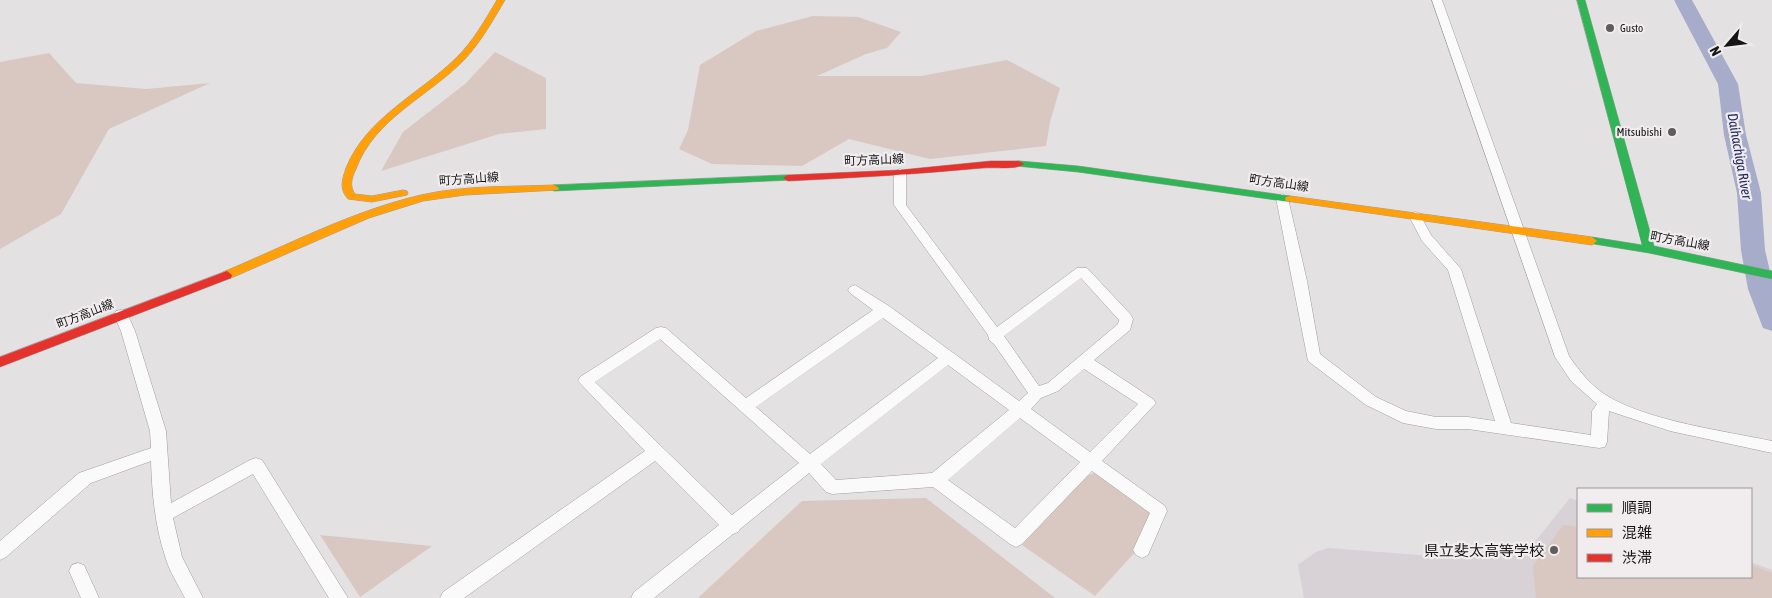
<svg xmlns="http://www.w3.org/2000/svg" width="1772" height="598" font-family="'Asap Condensed','Noto Sans JP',sans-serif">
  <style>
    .built { fill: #d8d1d6 }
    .green { fill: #d9c8c1 }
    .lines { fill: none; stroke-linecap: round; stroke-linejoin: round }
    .river { fill: #a6acc9; fill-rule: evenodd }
    .street-casing { stroke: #9f9e9f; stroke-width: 1 }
    .fast-casing { stroke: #9f9e9f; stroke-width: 1 }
    .slow-casing { stroke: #9f9e9f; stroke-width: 1 }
    .jam-casing { stroke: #9f9e9f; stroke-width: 1 }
    .street { fill: #fbfafb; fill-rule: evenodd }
    .fast { fill: #30b455; fill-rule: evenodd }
    .slow { fill: #ff9f0a; fill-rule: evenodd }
    .jam { fill: #e5322d; fill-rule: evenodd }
    .poi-dot { fill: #5e5c5d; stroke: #f1edef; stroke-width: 2 }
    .labels { text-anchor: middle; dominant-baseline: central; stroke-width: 4.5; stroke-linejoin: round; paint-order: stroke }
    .far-poi-label { font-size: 11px; fill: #161516; stroke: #f1edef; text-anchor: start }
    .poi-label { font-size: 12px; fill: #161516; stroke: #f1edef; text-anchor: end }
    .street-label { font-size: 12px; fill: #161516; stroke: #f1edef }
    .water-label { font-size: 14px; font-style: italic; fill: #252a5e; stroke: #f1edef }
    .near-poi-label { font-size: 15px; fill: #161516; stroke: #f1edef; text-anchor: end }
  </style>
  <rect width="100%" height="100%" fill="#e3e1e2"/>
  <path class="built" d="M1570,498L1578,501V577H1751V562L1772,570V598H1304L1298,565L1316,552L1328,548L1444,557L1484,552L1526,553Z"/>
  <path class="green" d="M813,16L858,17L901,32L887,48L866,54L817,76H921L1007,60L1060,88L1050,122L1046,146L930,159L849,139L802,166L712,164L679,149L688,130L700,65L756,31Z
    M495,52L546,78V129L499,134L381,171L403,132L465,84Z
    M49,53L76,83L146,89L210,83L109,129L61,214L0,249V62Z
    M1097,472L1150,513L1136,551L1095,596L1022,545L1086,476Z
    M926,498L1055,598H698L802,501Z
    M1563,525L1578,527V577H1751V565L1772,573V598H1536L1533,566Z
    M320,535L432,546L360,597Z"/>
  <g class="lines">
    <path class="river" d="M1674,0H1692L1738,84L1746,135L1761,193L1765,250L1772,280V331L1763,328L1748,289L1741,250L1737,193L1724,135L1718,84Z"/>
    <defs>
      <path id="street" d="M1432,0H1442L1569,356C1579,371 1592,387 1609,397C1650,421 1724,431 1772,441V453L1670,431L1609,411L1607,442L1605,447L1599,448L1468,429H1436L1403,423L1366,405L1308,361L1276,198L1282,194L1288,198L1307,281L1320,354L1376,397L1406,411L1436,417H1468L1495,421L1448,270L1422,241L1409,216L1415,212L1419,213L1431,235L1461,269L1511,423L1591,435L1592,411L1597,404L1571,381L1555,357Z
        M900,169L906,173V205L997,327L1077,268H1087L1131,315L1133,319L1130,330L1094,360L1153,399L1156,403L1102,461L1165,506L1167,511L1148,555L1142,558L1136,555L1133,550L1150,513L1092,471L1022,544L1016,547L1010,544L933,487L832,494L826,492L809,473L740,529L738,532L733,534L654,598H631L634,592L719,525L655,461L464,598H440L443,592L645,451L578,381L580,377L656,328L661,327L666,328L746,398L873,310L850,293L848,290L850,287L855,285L889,306L1019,401L1028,393L994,344L989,340L988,335L894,205V173ZM1081,278L1119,320L1118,324L1048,383L1039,386L1004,336ZM883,318L938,358L810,454L756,407ZM660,339L799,463L732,515L595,382ZM948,365L1009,410L932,473L836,480L821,464ZM1084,369L1138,404L1090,452L1031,409L1041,398L1058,391ZM1020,418L1080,462L1015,528L948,480Z
        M121,310L126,311L135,331L166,431L171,503L250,460L256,458L262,460L348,598H329L253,474L173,518L182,557L203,598H185C178,584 169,571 165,556C155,526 152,493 151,461L91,483L6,557L0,560V541L79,473L151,448L150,431L121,331L114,315L116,311Z
        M78,563L84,565L99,598H81L69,571L72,565Z"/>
      <path id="fast" d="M1577,0H1585L1654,246L1772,271V279L1649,253L1588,243L1587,241L1592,237L1642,245Z
        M1019,161L1078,166L1290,196L1295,199L1290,202L1078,172L1016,166L1014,164L1016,162Z
        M788,175L793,178L791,180L554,191L549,188L554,185Z"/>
      <path id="slow" d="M497,0H505C493,20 481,42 464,60C429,96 374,119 356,169C352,177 349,186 355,194L372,196L403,190L407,191L408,193L407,195L372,202L348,199C339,189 342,180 346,168C366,118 419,94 455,59C473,42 485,20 497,0Z
        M554,185L559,188L558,190L465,195L423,201L369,218L231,278H223L222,275L223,272C288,245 352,211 421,195C465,185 510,187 554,185Z
        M1290,196L1592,237L1597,241L1592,245L1286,201L1285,199L1286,197Z"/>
      <path id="jam" d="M991,161H1019L1024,164C1017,170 993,167 983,168C918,174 853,178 788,181L783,178L788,175L900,170Z
        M227,271L232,275L231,278L0,367V357Z"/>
    </defs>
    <use href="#street" class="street-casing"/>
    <use href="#fast" class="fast-casing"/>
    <use href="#slow" class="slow-casing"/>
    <use href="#jam" class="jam-casing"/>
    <use href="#street" class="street"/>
    <use href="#fast" class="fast"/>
    <use href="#slow" class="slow"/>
    <use href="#jam" class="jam"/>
  </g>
  <g class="poi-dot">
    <circle cx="1610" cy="28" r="5"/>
    <circle cx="1672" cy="132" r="5"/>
    <circle cx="1554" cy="550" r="5"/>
  </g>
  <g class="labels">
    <g class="far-poi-label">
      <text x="1620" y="28">Gusto</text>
    </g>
    <g class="poi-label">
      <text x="1662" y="132">Mitsubishi</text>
    </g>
    <g class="street-label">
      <text transform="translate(874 160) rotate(-2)">町方高山線</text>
      <text transform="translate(469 179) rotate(-4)">町方高山線</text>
      <text transform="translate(1279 183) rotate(8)">町方高山線</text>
      <text transform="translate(1680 241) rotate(10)">町方高山線</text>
      <text transform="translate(85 314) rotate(-21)">町方高山線</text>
    </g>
    <g class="water-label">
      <text transform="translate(1740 156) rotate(80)">Daihachiga River</text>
    </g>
    <g class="near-poi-label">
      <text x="1544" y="550">県立斐太高等学校</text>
    </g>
  </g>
  <rect x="1577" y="488" width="175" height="90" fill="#f1edef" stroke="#999798"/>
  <rect x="1587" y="504" width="25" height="8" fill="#30b455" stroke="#999798"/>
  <text x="1622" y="513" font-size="15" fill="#161516">順調</text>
  <rect x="1587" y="529" width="25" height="8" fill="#ff9f0a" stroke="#999798"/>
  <text x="1622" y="538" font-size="15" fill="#161516">混雑</text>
  <rect x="1587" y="554" width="25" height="8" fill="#e5322d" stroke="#999798"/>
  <text x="1622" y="563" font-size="15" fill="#161516">渋滞</text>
  <g transform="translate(1727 45) rotate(242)" stroke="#f1edef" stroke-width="4" paint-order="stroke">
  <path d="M0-4L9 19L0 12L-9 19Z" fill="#161516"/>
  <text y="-8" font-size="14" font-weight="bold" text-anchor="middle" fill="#161516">N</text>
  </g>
</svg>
